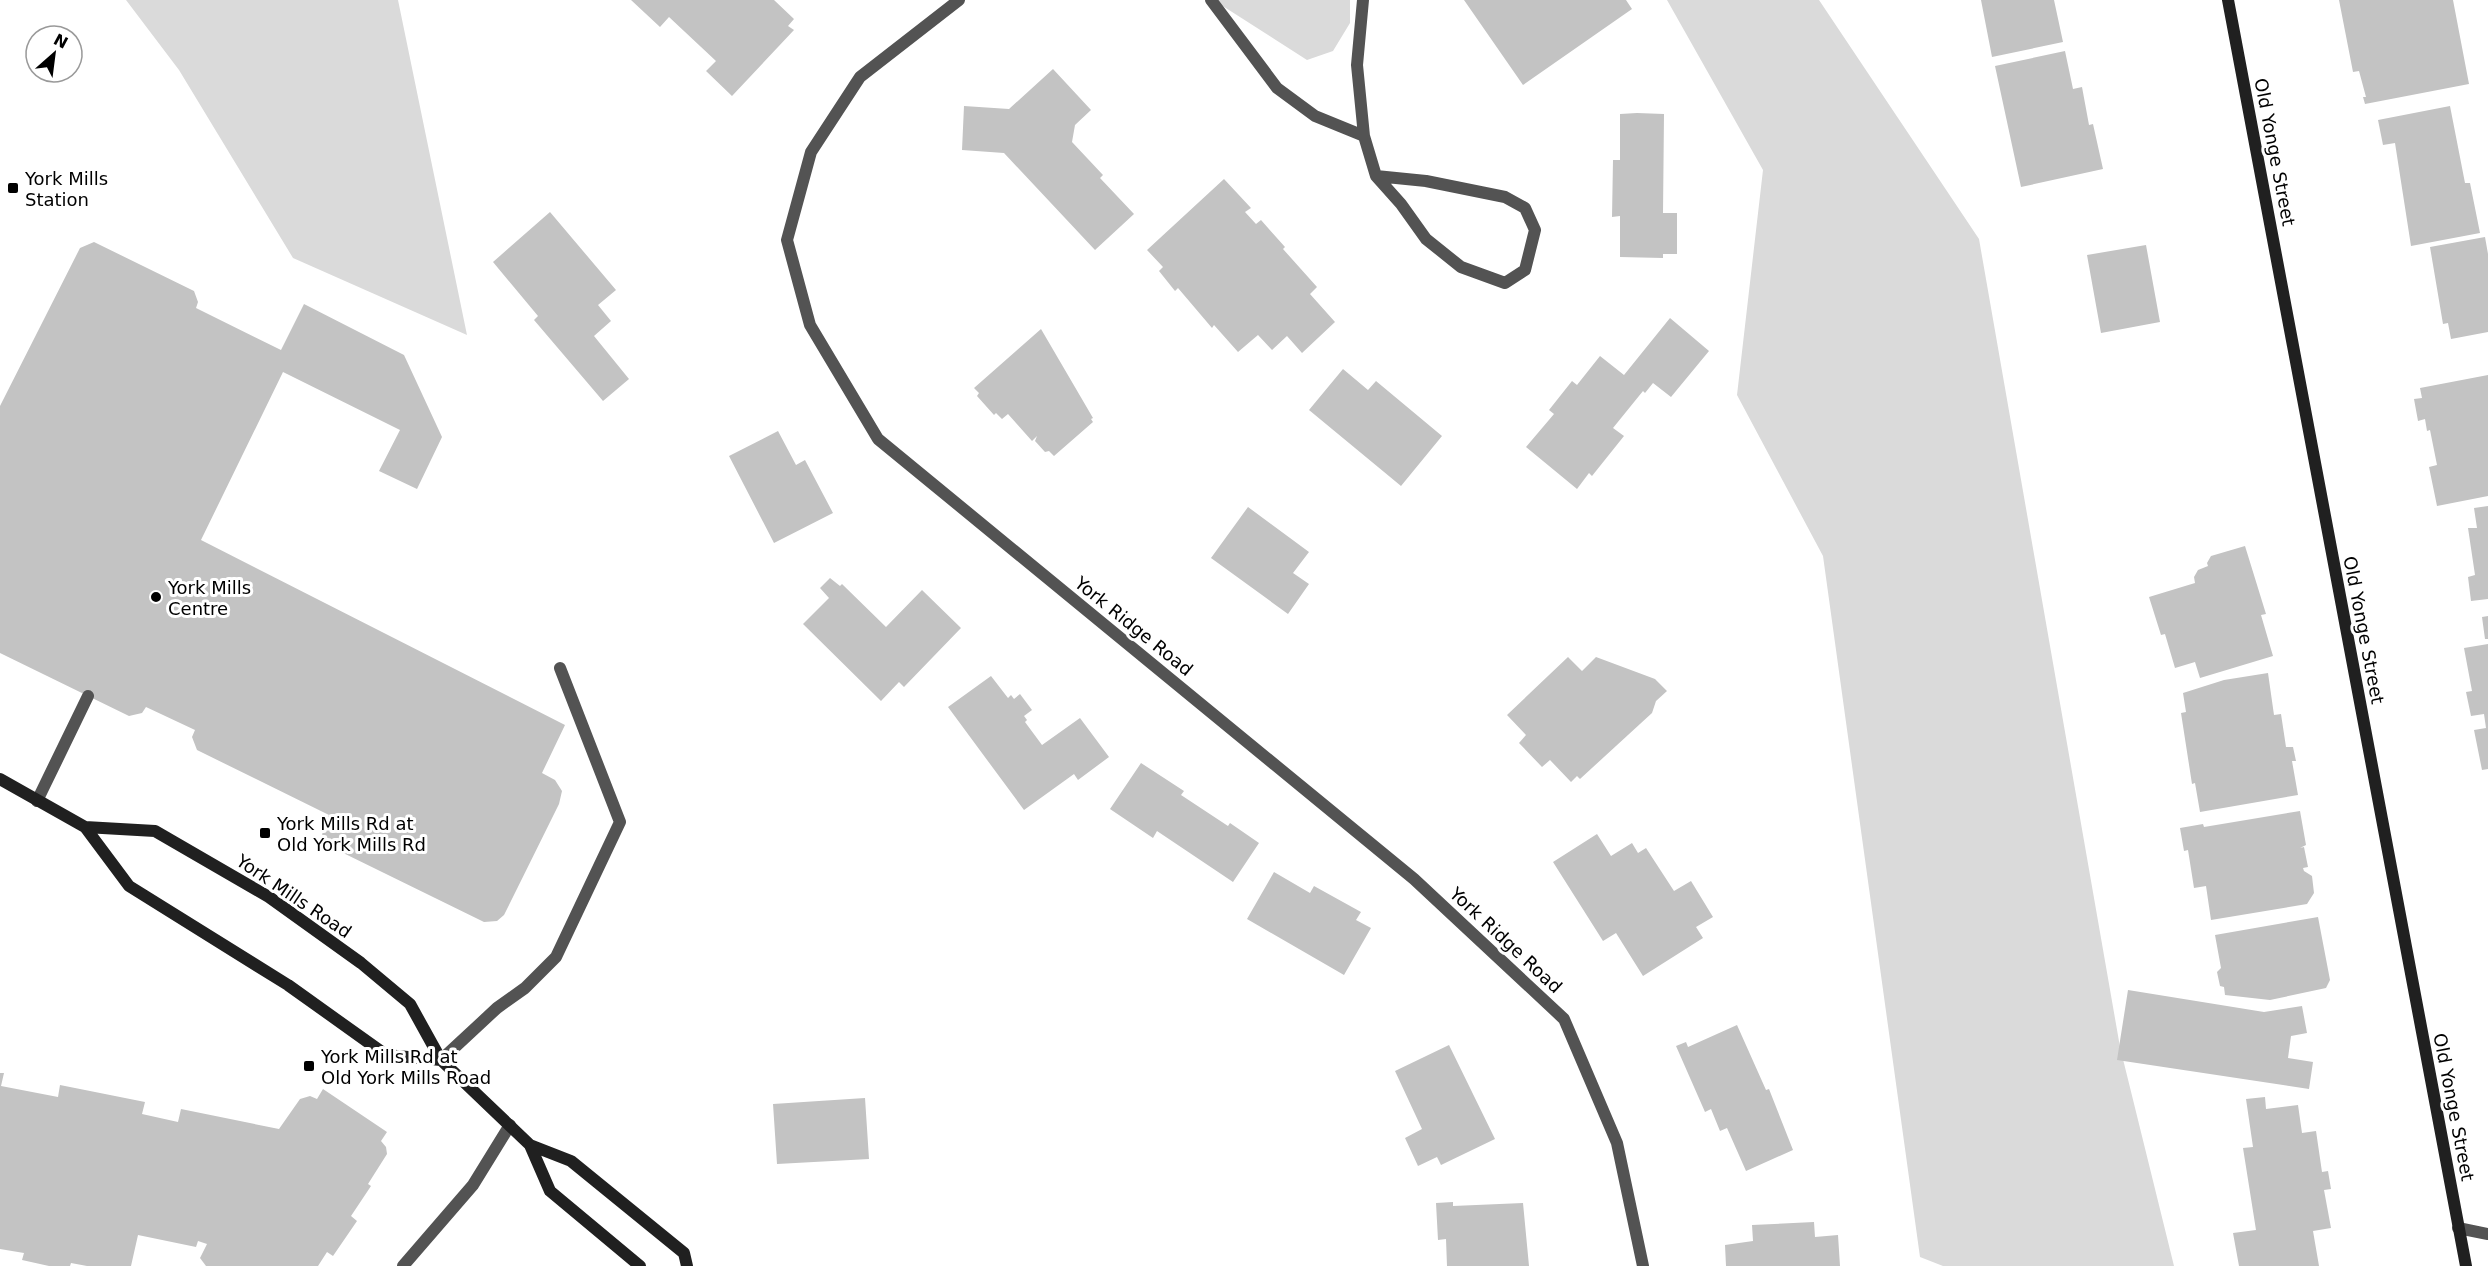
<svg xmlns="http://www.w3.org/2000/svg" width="2488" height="1266" font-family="'DejaVu Sans',sans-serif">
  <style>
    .green { fill: #dadada }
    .building { fill: #c3c3c3 }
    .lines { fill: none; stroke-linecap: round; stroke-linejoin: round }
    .lane { stroke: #535353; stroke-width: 12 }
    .street { stroke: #535353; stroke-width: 12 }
    .secondary { stroke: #202020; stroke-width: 12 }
    .poi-dot { fill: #000; stroke: #fff; stroke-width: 2 }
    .labels { text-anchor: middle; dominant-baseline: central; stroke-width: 6; stroke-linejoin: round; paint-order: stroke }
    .street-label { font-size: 18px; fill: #000; stroke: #fff }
    .poi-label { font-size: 18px; fill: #000; stroke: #fff; text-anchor: start }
  </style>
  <rect width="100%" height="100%" fill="#fff"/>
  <path class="green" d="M126,0H398L467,335L293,258L179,70Z
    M1218,0H1350V23L1333,51L1307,60L1218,3Z
    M1667,0H1819L1979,239L2120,1047L2174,1266H1943L1920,1257L1823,556L1737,395L1763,170Z"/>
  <path class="building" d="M631,0H774L794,19L788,26L794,30L732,96L706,71L716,61L669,17L660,27Z
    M1464,0H1626L1632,9L1523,85Z
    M1981,0H2054L2063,42L1992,57Z
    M2339,0H2453L2469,84L2365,104L2363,97H2366L2359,71L2353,72Z
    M2065,51L2073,89L2082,87L2089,125L2093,124L2103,169L2021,187L1995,66Z
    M1053,69L1091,110L1075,125L1072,142L1103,175L1100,178L1134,214L1095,250L1004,153L962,150L964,106L1009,109Z
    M2450,106L2465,183H2470L2480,233L2411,246L2395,143L2383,145L2378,120Z
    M1637,113L1664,114L1663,213H1677V254H1663V258L1620,257V216L1612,217L1613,160H1620V114Z
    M1224,179L1251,208L1245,212L1256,224L1261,220L1285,247L1283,249L1317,287L1310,294L1335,322L1302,353L1287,336L1272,350L1258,335L1238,352L1214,325L1212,328L1178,288L1175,291L1159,271L1163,267L1147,250Z
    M550,212L616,290L598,305L611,321L594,336L629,379L603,401L534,320L538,316L493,262Z
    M2485,237L2488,254V332L2451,339L2448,323L2443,324L2430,247Z
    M94,242L194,291L198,302L196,308L281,350L304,304L404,355L442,437L417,489L379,471L400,430L283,372L201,540L565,725L542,773L555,780L562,791L559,804L504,915L497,921L484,922L331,847L322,836L324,823L329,815L197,750L192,737L195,730L146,707L142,713L129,716L0,653V406L80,248Z
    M2146,245L2160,322L2101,333L2087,255Z
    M1670,318L1709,351L1671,397L1653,383L1645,393L1643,391L1613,428L1624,436L1592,476L1589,473L1577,489L1526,447L1554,414L1549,410L1572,381L1577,385L1600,356L1624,375Z
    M1041,329L1093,418L1091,419L1093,422L1054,456L1049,451L1045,452L1035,441L1037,436L1032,441L1008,414L1002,419L996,413L994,415L977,396L979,393L974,388Z
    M1343,369L1368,390L1376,381L1442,436L1401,486L1309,410Z
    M2488,375V496L2437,506L2429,467L2437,465L2430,430L2427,431L2425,419L2418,421L2414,399L2422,398L2420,388Z
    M778,431L796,465L805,460L833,513L774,543L729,456Z
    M2488,506V599L2471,601L2468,577L2475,575L2468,528H2477L2474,508Z
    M1248,507L1309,552L1293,573L1309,584L1288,614L1211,558Z
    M2245,546L2266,614L2261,615L2273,656L2200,678L2195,662L2175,668L2165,634L2161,635L2149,597L2195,583L2194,577L2198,570L2208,566L2207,563L2211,556Z
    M830,578L840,586L842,584L886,627L922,590L961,628L904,687L899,682L881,701L803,624L829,598L820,588Z
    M2488,616V639H2485L2482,617Z
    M2488,644V769L2482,770L2474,730L2486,728L2484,714L2471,716L2466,692L2472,691L2464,648Z
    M1568,657L1582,671L1596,657L1655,679L1667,691L1656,701L1652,713L1580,779L1577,776L1571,782L1550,760L1542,767L1519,743L1526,735L1507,715Z
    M2268,673L2274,715L2281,714L2286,747H2293L2296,761H2292L2298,795L2200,812L2195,783L2192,784L2181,713L2186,712L2183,693L2224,680Z
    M991,676L1008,698L1011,695L1014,699L1020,694L1032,710L1024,716L1027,720L1025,722L1042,745L1080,718L1109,757L1078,780L1074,774L1024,810L948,707Z
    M1141,763L1184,791L1181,795L1228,826L1230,823L1259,843L1233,882L1157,831L1153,838L1110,809Z
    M2300,811L2306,845L2300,848L2304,847L2308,867L2303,868L2304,871L2312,876L2314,893L2307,904L2211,920L2206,886L2194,888L2188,850L2184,851L2180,828L2203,824L2204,827Z
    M1597,834L1611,856L1632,843L1638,853L1646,848L1674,891L1691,881L1713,917L1696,927L1703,938L1643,976L1616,933L1603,941L1553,862Z
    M1274,872L1310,893L1314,886L1361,912L1356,920L1371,928L1344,975L1247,919Z
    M2318,917L2330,980L2326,988L2270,1000L2225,995L2224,987L2220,986L2217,972L2221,968L2215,935Z
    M2128,990L2264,1012L2302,1006L2307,1033L2291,1036L2288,1058L2313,1062L2309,1089L2117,1060Z
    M1737,1025L1766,1090L1769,1089L1793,1150L1746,1171L1727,1128L1720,1131L1711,1109L1705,1112L1676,1046L1686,1042L1688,1047Z
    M1449,1045L1495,1139L1441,1165L1437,1157L1418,1166L1405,1138L1422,1129L1395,1071Z
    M0,1073H4L1,1086L58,1097L60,1085L145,1102L142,1114L178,1122L181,1109L279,1129L300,1099L310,1096L317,1099L323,1089L387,1132L381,1141L386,1147L387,1154L368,1184L371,1186L351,1216L357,1221L333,1256L327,1252L318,1266H206L200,1258L207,1244L198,1241L196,1247L138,1235L131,1266H87L71,1263L70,1266H49L22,1260L24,1253L0,1249Z
    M2265,1097L2266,1109L2298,1105L2302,1133L2316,1131L2322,1172L2328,1171L2331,1189L2324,1190L2331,1228L2313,1231L2319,1266H2239L2233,1233L2256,1230L2243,1148L2253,1147L2246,1099Z
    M865,1098L869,1159L777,1164L773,1104Z
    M1453,1202V1206L1523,1203L1529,1266H1447L1446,1239L1438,1240L1436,1203Z
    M1814,1222L1815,1237L1838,1235L1840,1266H1726L1725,1245L1753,1241L1752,1225Z"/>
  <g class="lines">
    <path class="lane" d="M37,801L88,696
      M441,1060L497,1008L525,988L556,957L620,822L560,668"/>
    <path class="street" d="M959,0L860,77L811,152L787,240L810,325L878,439L1414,879L1564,1019L1617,1143L1643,1266
      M1211,0L1277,88L1315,116L1364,136
      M1363,0L1357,65L1364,136L1376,176L1401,204L1426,239L1461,267L1505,283L1525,270L1535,230L1525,208L1505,197L1426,181L1376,176
      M2458,1228L2488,1234
      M403,1266L473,1185L510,1125"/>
    <path class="secondary" d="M2228,0L2466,1266
      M0,779L85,827L155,831L269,897L361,963L410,1004L441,1060L530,1145L550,1191L640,1266
      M85,827L129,886L288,985L386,1055L441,1060
      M530,1145L571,1161L684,1253L687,1266"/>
  </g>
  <g class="poi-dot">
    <rect x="7" y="182" width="12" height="12" rx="3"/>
    <circle cx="156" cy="597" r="6"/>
    <rect x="259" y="827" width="12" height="12" rx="3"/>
    <rect x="303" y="1060" width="12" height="12" rx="3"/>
  </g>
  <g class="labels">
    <g class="street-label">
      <text transform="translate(2275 152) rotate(79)">Old Yonge Street</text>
      <text transform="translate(1134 626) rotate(39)">York Ridge Road</text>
      <text transform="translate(2364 630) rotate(79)">Old Yonge Street</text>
      <text transform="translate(294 896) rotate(34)">York Mills Road</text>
      <text transform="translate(1506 940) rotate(43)">York Ridge Road</text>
      <text transform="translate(2454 1107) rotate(79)">Old Yonge Street</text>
    </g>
    <g class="poi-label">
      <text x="25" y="178">York Mills<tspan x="25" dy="21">Station</tspan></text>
      <text x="168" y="587">York Mills<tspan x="168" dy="21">Centre</tspan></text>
      <text x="277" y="823">York Mills Rd at<tspan x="277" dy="21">Old York Mills Rd</tspan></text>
      <text x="321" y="1056">York Mills Rd at<tspan x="321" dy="21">Old York Mills Road</tspan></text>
    </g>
  </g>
  <g transform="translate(54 54) rotate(28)"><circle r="28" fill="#ffffff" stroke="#999999" stroke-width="1.5"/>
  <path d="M0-4.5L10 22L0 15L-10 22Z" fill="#000000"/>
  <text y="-9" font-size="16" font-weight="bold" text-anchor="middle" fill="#000000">N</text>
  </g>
</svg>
